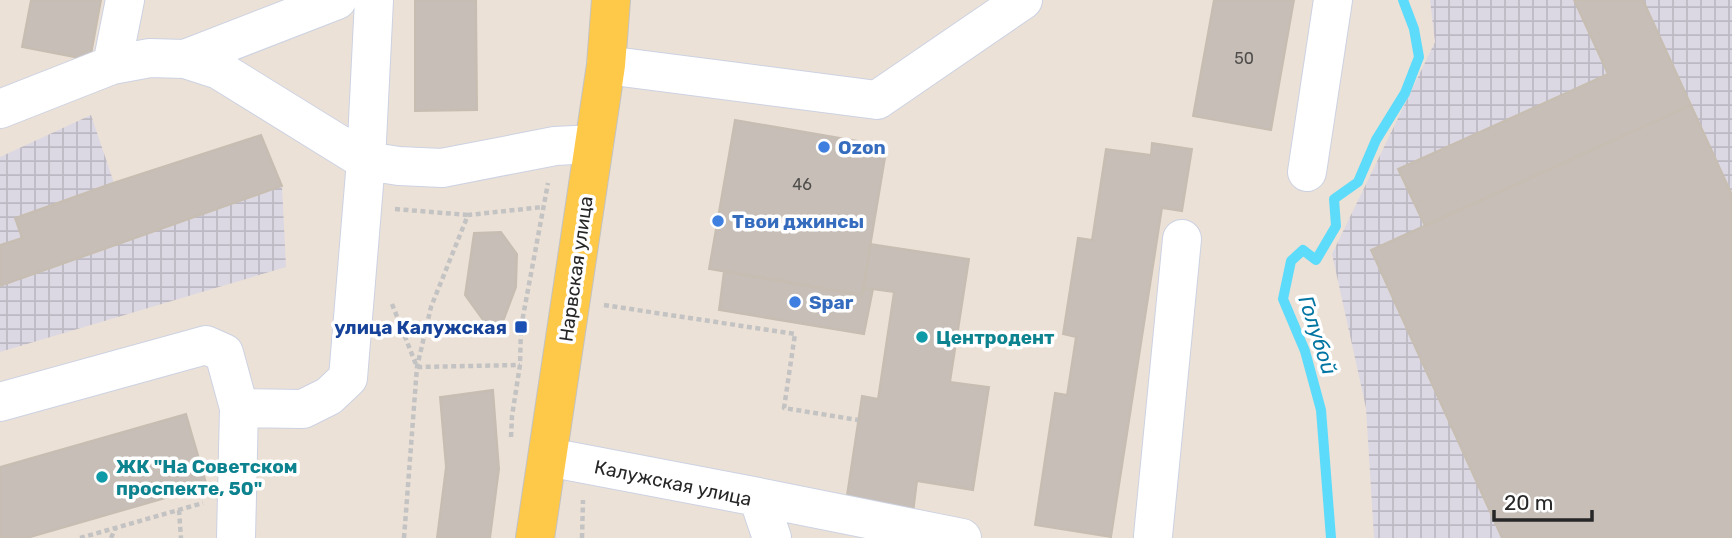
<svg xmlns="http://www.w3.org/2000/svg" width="1732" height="538" font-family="Rubik,sans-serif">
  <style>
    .industrial { fill: url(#industrial-grid) }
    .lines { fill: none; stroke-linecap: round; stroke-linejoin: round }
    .stream { stroke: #5ddbfa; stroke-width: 10 }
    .building { fill: #c6beb7; stroke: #c7bdb1; stroke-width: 2 }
    .minor-casing { stroke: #ccd2e2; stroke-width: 40 }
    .major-casing { stroke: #c3c3c3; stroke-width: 40 }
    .path { stroke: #c3c3c3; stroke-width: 4.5; stroke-dasharray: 5 3.5; stroke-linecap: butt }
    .minor { stroke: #fff; stroke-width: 38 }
    .major { stroke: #fec849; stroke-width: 38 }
    .shop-dot { fill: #3f7fe0; stroke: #fff; stroke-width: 2.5 }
    .transit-dot { fill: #1a4fb4; stroke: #fff; stroke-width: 2.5 }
    .culture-dot { fill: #0f9aa8; stroke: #fff; stroke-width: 2.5 }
    .labels { text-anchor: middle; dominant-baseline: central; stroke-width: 7; stroke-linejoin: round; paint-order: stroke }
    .number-label { font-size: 16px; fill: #4f4d4b }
    .shop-label { font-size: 19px; font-weight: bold; fill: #366cbe; stroke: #fff; text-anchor: start }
    .street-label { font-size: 19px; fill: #272727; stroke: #fff }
    .transit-label { font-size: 19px; font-weight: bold; fill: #164399; stroke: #fff; text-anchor: end }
    .culture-label { font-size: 19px; font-weight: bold; fill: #0d838f; stroke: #fff; text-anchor: start }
    .water-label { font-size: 21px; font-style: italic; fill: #0075a2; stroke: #fff }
  </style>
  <defs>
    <pattern id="industrial-grid" width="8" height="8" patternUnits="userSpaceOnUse" patternTransform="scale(1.75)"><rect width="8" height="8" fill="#dbd8e3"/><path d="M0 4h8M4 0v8" fill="none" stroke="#bcb9c3"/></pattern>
  </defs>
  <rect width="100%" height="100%" fill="#ece1d7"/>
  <path class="industrial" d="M1430,0H1732V538H1374L1366,408L1332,254L1435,42Z
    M91,115L114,183L261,135L282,186L286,267L0,352V157Z"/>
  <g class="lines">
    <path class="stream" d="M1331,538L1321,410L1305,351L1283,299L1291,261L1303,250L1316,260L1336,226L1334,199L1358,182L1376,140L1405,93L1419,57L1414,29L1403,0"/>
  </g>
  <path class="building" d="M31,0H101L90,60L22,47Z
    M415,0H476L477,110L415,111Z
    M1214,0H1294L1271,130L1193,116Z
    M1574,0H1643L1691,105L1425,226L1398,169L1608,74Z
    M1691,105L1732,195V538H1502L1371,250Z
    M735,120L887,146L862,295L709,269Z
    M261,135L282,186L0,286V245L22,238L15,218L113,183Z
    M1152,143L1192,149L1182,211L1162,208L1111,537L1035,525L1055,393L1067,395L1076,337L1063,334L1078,238L1092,240L1106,149L1151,155Z
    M501,232L517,254L516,287L501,327H488L465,295L474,233Z
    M870,244L969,259L950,382L989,387L973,490L917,481L913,513L846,502L862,396L878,399L894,292L864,288Z
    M724,271L862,295L864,288L873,289L864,334L719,310Z
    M493,390L499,469L490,538H437L446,467L440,397Z
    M186,414L207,486L27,538H0V467Z"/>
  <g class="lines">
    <defs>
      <path id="minor" d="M185,59L337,0
        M112,65L125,0
        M606,65L877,100L1023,0
        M0,109L112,65L150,58L185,59L219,70L366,161L399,166L442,168L555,146L594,144
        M1307,172L1333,0
        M0,402L206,345L224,353L239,408L303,409L329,396L348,378L366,161L374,0
        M548,457L758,497L962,538
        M758,497L772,538
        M1153,536L1182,239
        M236,538L239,408"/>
      <path id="major" d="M535,538L606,65L611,0"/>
    </defs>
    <use href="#minor" class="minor-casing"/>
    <use href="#major" class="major-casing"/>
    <path class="path" d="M395,209L468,215
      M392,304L417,367L520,365
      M604,305L795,334L784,408L858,420
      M511,437L512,416L520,365L521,327L548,183
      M179,510L181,538
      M80,538L203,503
      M111,538L115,529
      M404,538L417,367L431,307L468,215L543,207
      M582,538L583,500"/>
    <use href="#minor" class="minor"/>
    <use href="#major" class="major"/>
  </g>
  <g class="shop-dot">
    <circle cx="824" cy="147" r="7"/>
    <circle cx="718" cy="221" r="7"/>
    <circle cx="795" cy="302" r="7"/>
  </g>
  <rect class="transit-dot" x="514" y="320" width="14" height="14" rx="3.5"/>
  <g class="culture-dot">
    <circle cx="922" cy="337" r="7"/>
    <circle cx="102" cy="477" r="7"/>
  </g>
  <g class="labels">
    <g class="number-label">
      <text x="1244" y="58">50</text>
      <text x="802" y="184">46</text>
    </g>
    <g class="shop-label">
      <text x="838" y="147">Ozon</text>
      <text x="732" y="221">Твои джинсы</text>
      <text x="809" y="302">Spar</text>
    </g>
    <g class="street-label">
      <text transform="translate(576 269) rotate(-82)">Нарвская улица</text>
      <text transform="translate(673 483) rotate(12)">Калужская улица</text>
    </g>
    <g class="transit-label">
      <text x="507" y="327">улица Калужская</text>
    </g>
    <g class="culture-label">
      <text x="936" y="337">Центродент</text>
      <text x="116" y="466">ЖК "На Советском<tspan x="116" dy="22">проспекте, 50"</tspan></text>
    </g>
    <g class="water-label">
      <text transform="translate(1318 335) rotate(72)">Голубой</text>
    </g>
  </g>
  <path d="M1494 510v10h98v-10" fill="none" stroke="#272727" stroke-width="3.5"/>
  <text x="1504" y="510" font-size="21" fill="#272727" stroke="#ffffff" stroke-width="5" paint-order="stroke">20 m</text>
</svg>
